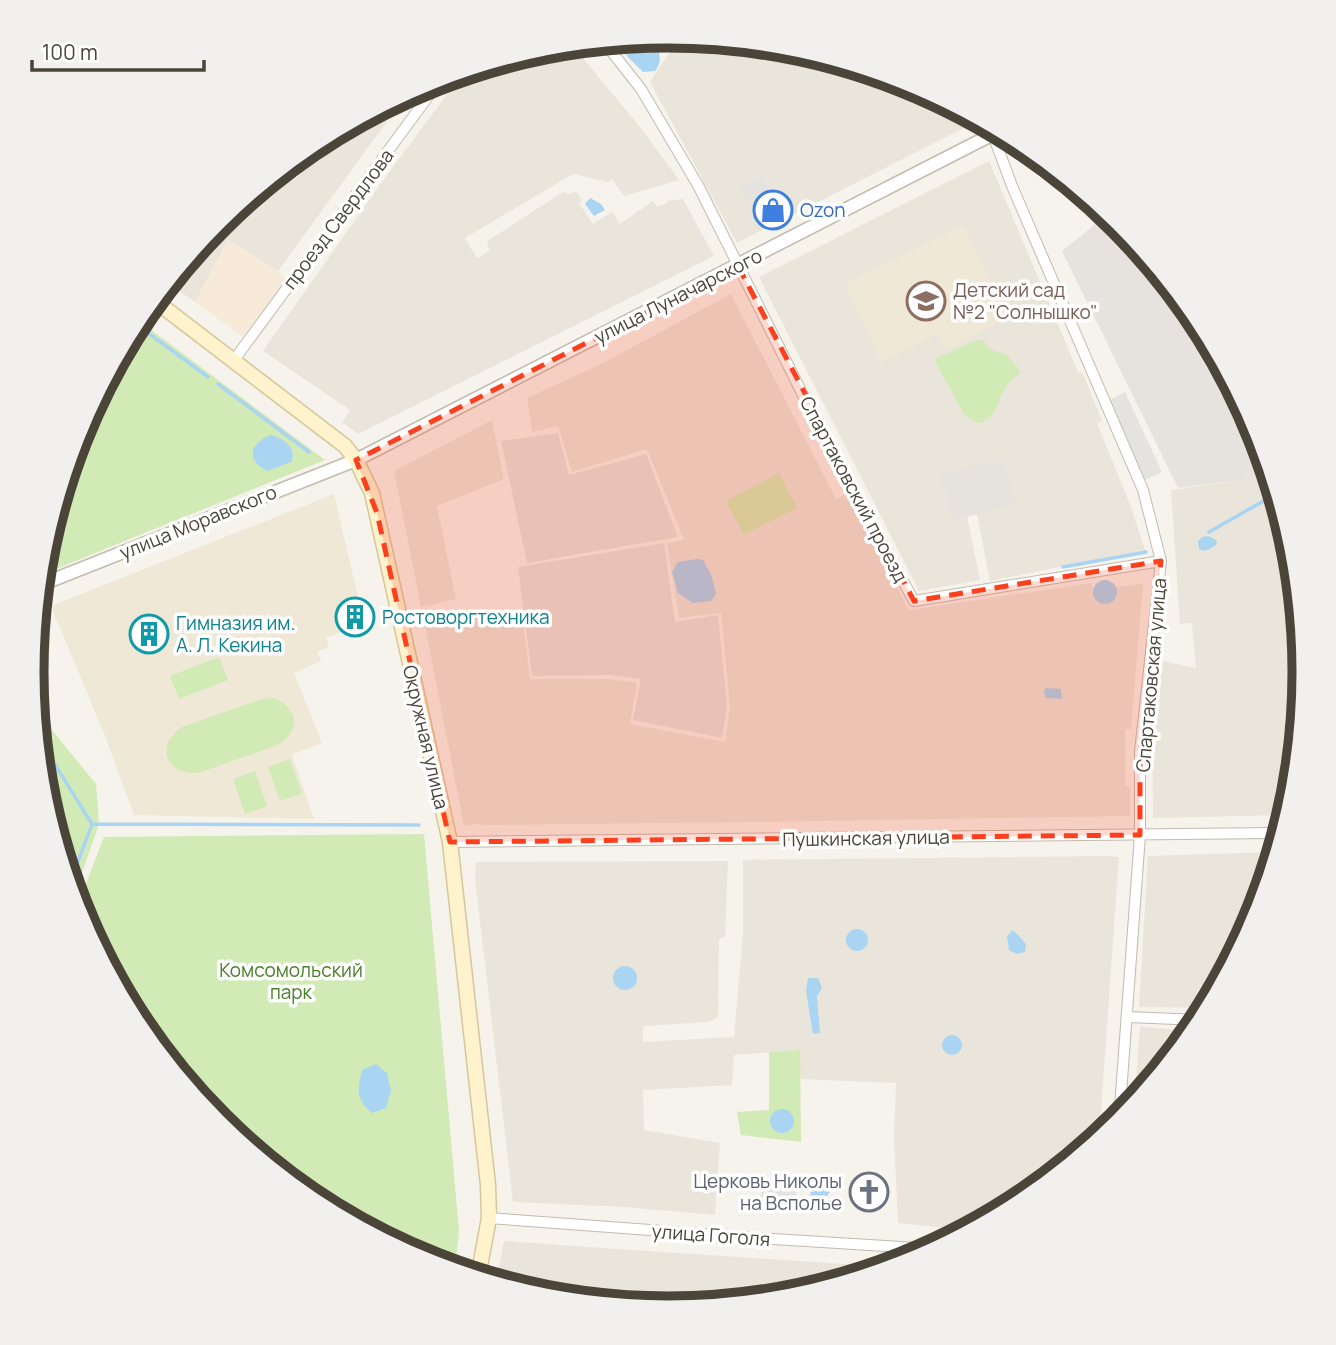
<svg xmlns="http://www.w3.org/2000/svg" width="1336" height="1345" font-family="Manrope,sans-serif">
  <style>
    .residential { fill: #eae5da }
    .commercial { fill: #f7ead8 }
    .industrial { fill: #e6e2dd }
    .education { fill: #efe8d6 }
    .green { fill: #d2eab5 }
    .parking { fill: #e5e3e0 }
    .water { fill: #a9d4f2 }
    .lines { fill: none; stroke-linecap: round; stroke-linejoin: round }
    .stream { stroke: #a9d4f2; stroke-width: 3.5 }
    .minor-casing { stroke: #c2bbae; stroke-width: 12 }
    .tertiary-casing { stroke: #c2bbae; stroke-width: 15 }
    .secondary-casing { stroke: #d6c79b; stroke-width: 17 }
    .minor { stroke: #fff; stroke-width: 10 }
    .tertiary { stroke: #fff; stroke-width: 12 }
    .secondary { stroke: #fff3cd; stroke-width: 14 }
    .marked { fill: #fc3f1d; fill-opacity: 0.2; stroke: #fc3f1d; stroke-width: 5; stroke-dasharray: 14 9; stroke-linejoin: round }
    .labels { text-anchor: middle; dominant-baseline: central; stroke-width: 7; stroke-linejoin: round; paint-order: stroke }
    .shop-label { font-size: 19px; fill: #366cbe; stroke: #fff; text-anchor: start }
    .street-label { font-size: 19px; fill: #4b4439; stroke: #fff }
    .education-label { font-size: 19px; fill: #785e54; stroke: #fff; text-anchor: start }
    .culture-label { font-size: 19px; fill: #0d838f; stroke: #fff; text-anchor: start }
    .park-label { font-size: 19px; fill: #4a7f2a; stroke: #fff }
    .worship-label { font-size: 19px; fill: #5b616d; stroke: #fff; text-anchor: end }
    .rim { fill: none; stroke: #4b4439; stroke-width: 9 }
  </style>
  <rect width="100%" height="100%" fill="#f6f3ec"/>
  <path class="residential" d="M668,36L793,48L912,85L974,118L976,122L737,243L650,82L669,53L654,37Z
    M572,45L640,127L679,180L624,196L612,179L608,182L573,174L465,238L477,258L490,251L487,246L489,240L563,192L570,194L576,191L582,200L579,203L593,224L612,212L620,224L653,201L657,207L667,203V201L683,199L714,256L358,434L342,422L350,410L263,351L384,179L463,73L544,48Z
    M407,94L278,271L228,240L195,302L168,283L218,222L254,193L258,194L267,182L315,143Z
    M989,161L1078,372L1083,373L1102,421L1097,423L1131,507L1145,550L990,581L977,514L1017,505L1005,460L967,516L980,580L919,591L759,277Z
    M731,294L836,499L848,493L909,610L1091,583L1093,589L1143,584L1131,729H1125V786L1130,787V816L756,822L483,825L482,823L464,826L424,621L471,612L522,614L530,679H610L637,683L630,724L725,742L730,706L721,613L679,618L667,543L684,540L647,449L572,472L558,426L532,432L527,398L599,365Z
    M492,420L504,479L437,506L456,599L421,607L394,471Z
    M1265,477L1299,617L1304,673L1292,797L1287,815L1153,818L1152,716L1163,661L1196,668L1192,623L1180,624L1171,490Z
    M1275,852L1256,916L1207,1008L1139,1007L1148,856Z
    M1104,856L1119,857L1099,1139L1021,1202L968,1230L898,1223L894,1138L896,1083L800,1079V1050L734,1055L732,1085L643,1090L644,1130L720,1143L715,1215L624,1207L513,1202L475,879L476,862L728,861L725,937L719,939L718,1017L708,1022L643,1026V1042L734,1037L743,933V860Z
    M1140,1027L1193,1031L1135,1101L1137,1066Z
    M504,1241L587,1247L889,1267L792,1297L668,1309L543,1297L496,1282Z"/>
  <path class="commercial" d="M228,240L278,271L286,279L243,337L195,302Z"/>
  <path class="industrial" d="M1108,214L1118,223L1197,319L1256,429L1268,469L1265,477L1178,488L1062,251Z
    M558,433L569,475L646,454L678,537L527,563L501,441Z
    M1005,460L1017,505L953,520L940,473Z
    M664,543L675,622L718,615L727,706L722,738L633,720L641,679L611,675L532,676L518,567Z"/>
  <path class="education" d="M963,226L1008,317L946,351L938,334L881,363L845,284Z
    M334,494L359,601L344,605L349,629L326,638L329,647L317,652L321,661L294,673L322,743L292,755L314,819L134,815L105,736L51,606Z"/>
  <path class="green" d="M138,320L325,460L41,575L44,548L80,429Z
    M979,340L983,341L991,350L1006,354L1020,371C1017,377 1012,379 1008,384C996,398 999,421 976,423L964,414L935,361L939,356C953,354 964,343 979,340Z
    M779,473L797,508L744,535L726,501Z
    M219,657L228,680L179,699L170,676Z
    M275,698C299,710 301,730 278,745L198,773C165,775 155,745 182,727L262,699Z
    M36,716L42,718L96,784L99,824L74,896L44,796Z
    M290,759L302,794L280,801L268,767Z
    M255,771L267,806L245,814L233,779Z
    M424,834L459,1231L455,1270L424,1260L314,1202L218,1122L139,1026L77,907L104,837Z
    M800,1050L801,1142L741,1135L737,1112L769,1110V1052Z"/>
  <path class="parking" d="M763,176L769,189L747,200L740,186Z
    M1125,392L1162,472L1145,480L1107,401Z
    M761,1186H796L797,1214L760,1210Z"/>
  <path class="water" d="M648,38C658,47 665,59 655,71L643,72L628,57L618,41Z
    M590,198L601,204L605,210L594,216L585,204Z
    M271,435C283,438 298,448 291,462L267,471C245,459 250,443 271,435Z
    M1208,536L1216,540L1217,544C1211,548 1206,553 1199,549L1198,541L1202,537Z
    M697,559L703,560L712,577L716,594L711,601L693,603L678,593L672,572L678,562Z
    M1093 592a12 12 0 1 1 24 0a12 12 0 1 1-24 0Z
    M1046,688L1061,689L1062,699L1045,698L1044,691Z
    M846 940a11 11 0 1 1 22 0a11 11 0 1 1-22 0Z
    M1013,930L1026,944L1025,952L1017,954L1009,950L1007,936Z
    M613 978a12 12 0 1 1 24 0a12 12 0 1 1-24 0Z
    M808,978H818L822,988L817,996L820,1033L813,1034L806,991Z
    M942 1045a10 10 0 1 1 20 0a10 10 0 1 1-20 0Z
    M376,1064L387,1073L391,1090L386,1108L372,1113C356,1099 357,1090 362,1070Z
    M770 1121a12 12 0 1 1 24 0a12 12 0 1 1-24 0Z
    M821,1175L830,1176L831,1190L827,1196L813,1200L810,1194L814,1186L812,1182L814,1177Z"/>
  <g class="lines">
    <path class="stream" d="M136,324L208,377
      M218,384L309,452
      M1209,532L1276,494
      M1063,567L1146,552
      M39,748L49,755L92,824
      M70,883L92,824L419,825"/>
    <defs>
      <path id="minor" d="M604,42L641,89L699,187L827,443L914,601L1161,561
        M993,135L1012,186L1143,490L1161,561L1140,752V835L1119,1121
        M234,360L441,79
        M450,842L1281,833
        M1128,1017L1200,1020
        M489,1218L758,1238L933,1249"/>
      <path id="tertiary" d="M40,585L356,460L999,131"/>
      <path id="secondary" d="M154,300L345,446L356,460L372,493L450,842L488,1185L489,1218L478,1277"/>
    </defs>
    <use href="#minor" class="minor-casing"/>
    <use href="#tertiary" class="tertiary-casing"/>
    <use href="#secondary" class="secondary-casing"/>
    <use href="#minor" class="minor"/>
    <use href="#tertiary" class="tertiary"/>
    <use href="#secondary" class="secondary"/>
  </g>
  <path class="marked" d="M738,266L914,601L1161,561L1140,752V835L450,842L377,513L356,460Z"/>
  <defs>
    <symbol id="shop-ring" viewBox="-11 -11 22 22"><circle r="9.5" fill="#fff" stroke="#3f7fe0" stroke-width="1.5"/><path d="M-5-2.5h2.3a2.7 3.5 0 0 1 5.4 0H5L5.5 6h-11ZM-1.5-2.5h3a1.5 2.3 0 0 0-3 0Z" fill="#3f7fe0"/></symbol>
    <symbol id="school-ring" viewBox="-11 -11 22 22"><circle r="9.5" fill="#fff" stroke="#8d6e63" stroke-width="1.5"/><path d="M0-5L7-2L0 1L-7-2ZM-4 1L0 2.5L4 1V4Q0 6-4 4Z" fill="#8d6e63"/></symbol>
    <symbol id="building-ring" viewBox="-11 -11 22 22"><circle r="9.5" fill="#fff" stroke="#0f9aa8" stroke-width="1.5"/><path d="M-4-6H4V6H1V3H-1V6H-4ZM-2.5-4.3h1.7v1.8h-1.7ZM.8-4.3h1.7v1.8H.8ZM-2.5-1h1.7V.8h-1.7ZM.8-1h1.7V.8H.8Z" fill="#0f9aa8"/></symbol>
    <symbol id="church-ring" viewBox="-11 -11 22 22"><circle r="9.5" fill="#fff" stroke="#6b7280" stroke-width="1.5"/><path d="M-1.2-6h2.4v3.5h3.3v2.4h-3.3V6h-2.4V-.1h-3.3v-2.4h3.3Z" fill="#6b7280"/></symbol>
  </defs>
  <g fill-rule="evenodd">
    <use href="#shop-ring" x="751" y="188" width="44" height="44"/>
    <use href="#school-ring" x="904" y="279" width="44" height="44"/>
    <use href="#building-ring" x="333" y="595" width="44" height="44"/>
    <use href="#building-ring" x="127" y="612" width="44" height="44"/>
    <use href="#church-ring" x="847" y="1170" width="44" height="44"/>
  </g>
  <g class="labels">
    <g class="shop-label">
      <text x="800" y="210">Ozon</text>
    </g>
    <g class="street-label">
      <text transform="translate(338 219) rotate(-53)">проезд Свердлова</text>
      <text transform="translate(678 296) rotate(-27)">улица Луначарского</text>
      <text transform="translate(854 489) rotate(62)">Спартаковский проезд</text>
      <text transform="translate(198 522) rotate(-22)">улица Моравского</text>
      <text transform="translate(1151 675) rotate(-85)">Спартаковская улица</text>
      <text transform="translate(426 737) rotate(77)">Окружная улица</text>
      <text transform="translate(866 838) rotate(-1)">Пушкинская улица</text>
      <text transform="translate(711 1235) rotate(4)">улица Гоголя</text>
    </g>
    <g class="education-label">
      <text x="953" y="290">Детский сад<tspan x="953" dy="22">№2 "Солнышко"</tspan></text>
    </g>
    <g class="culture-label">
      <text x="382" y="617">Ростоворгтехника</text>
      <text x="176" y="623">Гимназия им.<tspan x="176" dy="22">А. Л. Кекина</tspan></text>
    </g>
    <g class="park-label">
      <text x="291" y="970">Комсомольский<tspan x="291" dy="22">парк</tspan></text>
    </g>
    <g class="worship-label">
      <text x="842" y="1181">Церковь Николы<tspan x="842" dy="22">на Всполье</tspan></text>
    </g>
  </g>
  <path d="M0 0H1336V1345H0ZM44 672a624 624 0 1 1 1248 0a624 624 0 1 1-1248 0Z" fill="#f1f0ef" fill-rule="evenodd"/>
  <path class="rim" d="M44 672a624 624 0 1 1 1248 0a624 624 0 1 1-1248 0Z"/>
  <path d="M32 60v10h172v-10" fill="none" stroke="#4b4439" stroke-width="3.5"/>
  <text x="42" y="60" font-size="21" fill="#4b4439" stroke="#ffffff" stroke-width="5" paint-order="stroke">100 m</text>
</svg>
